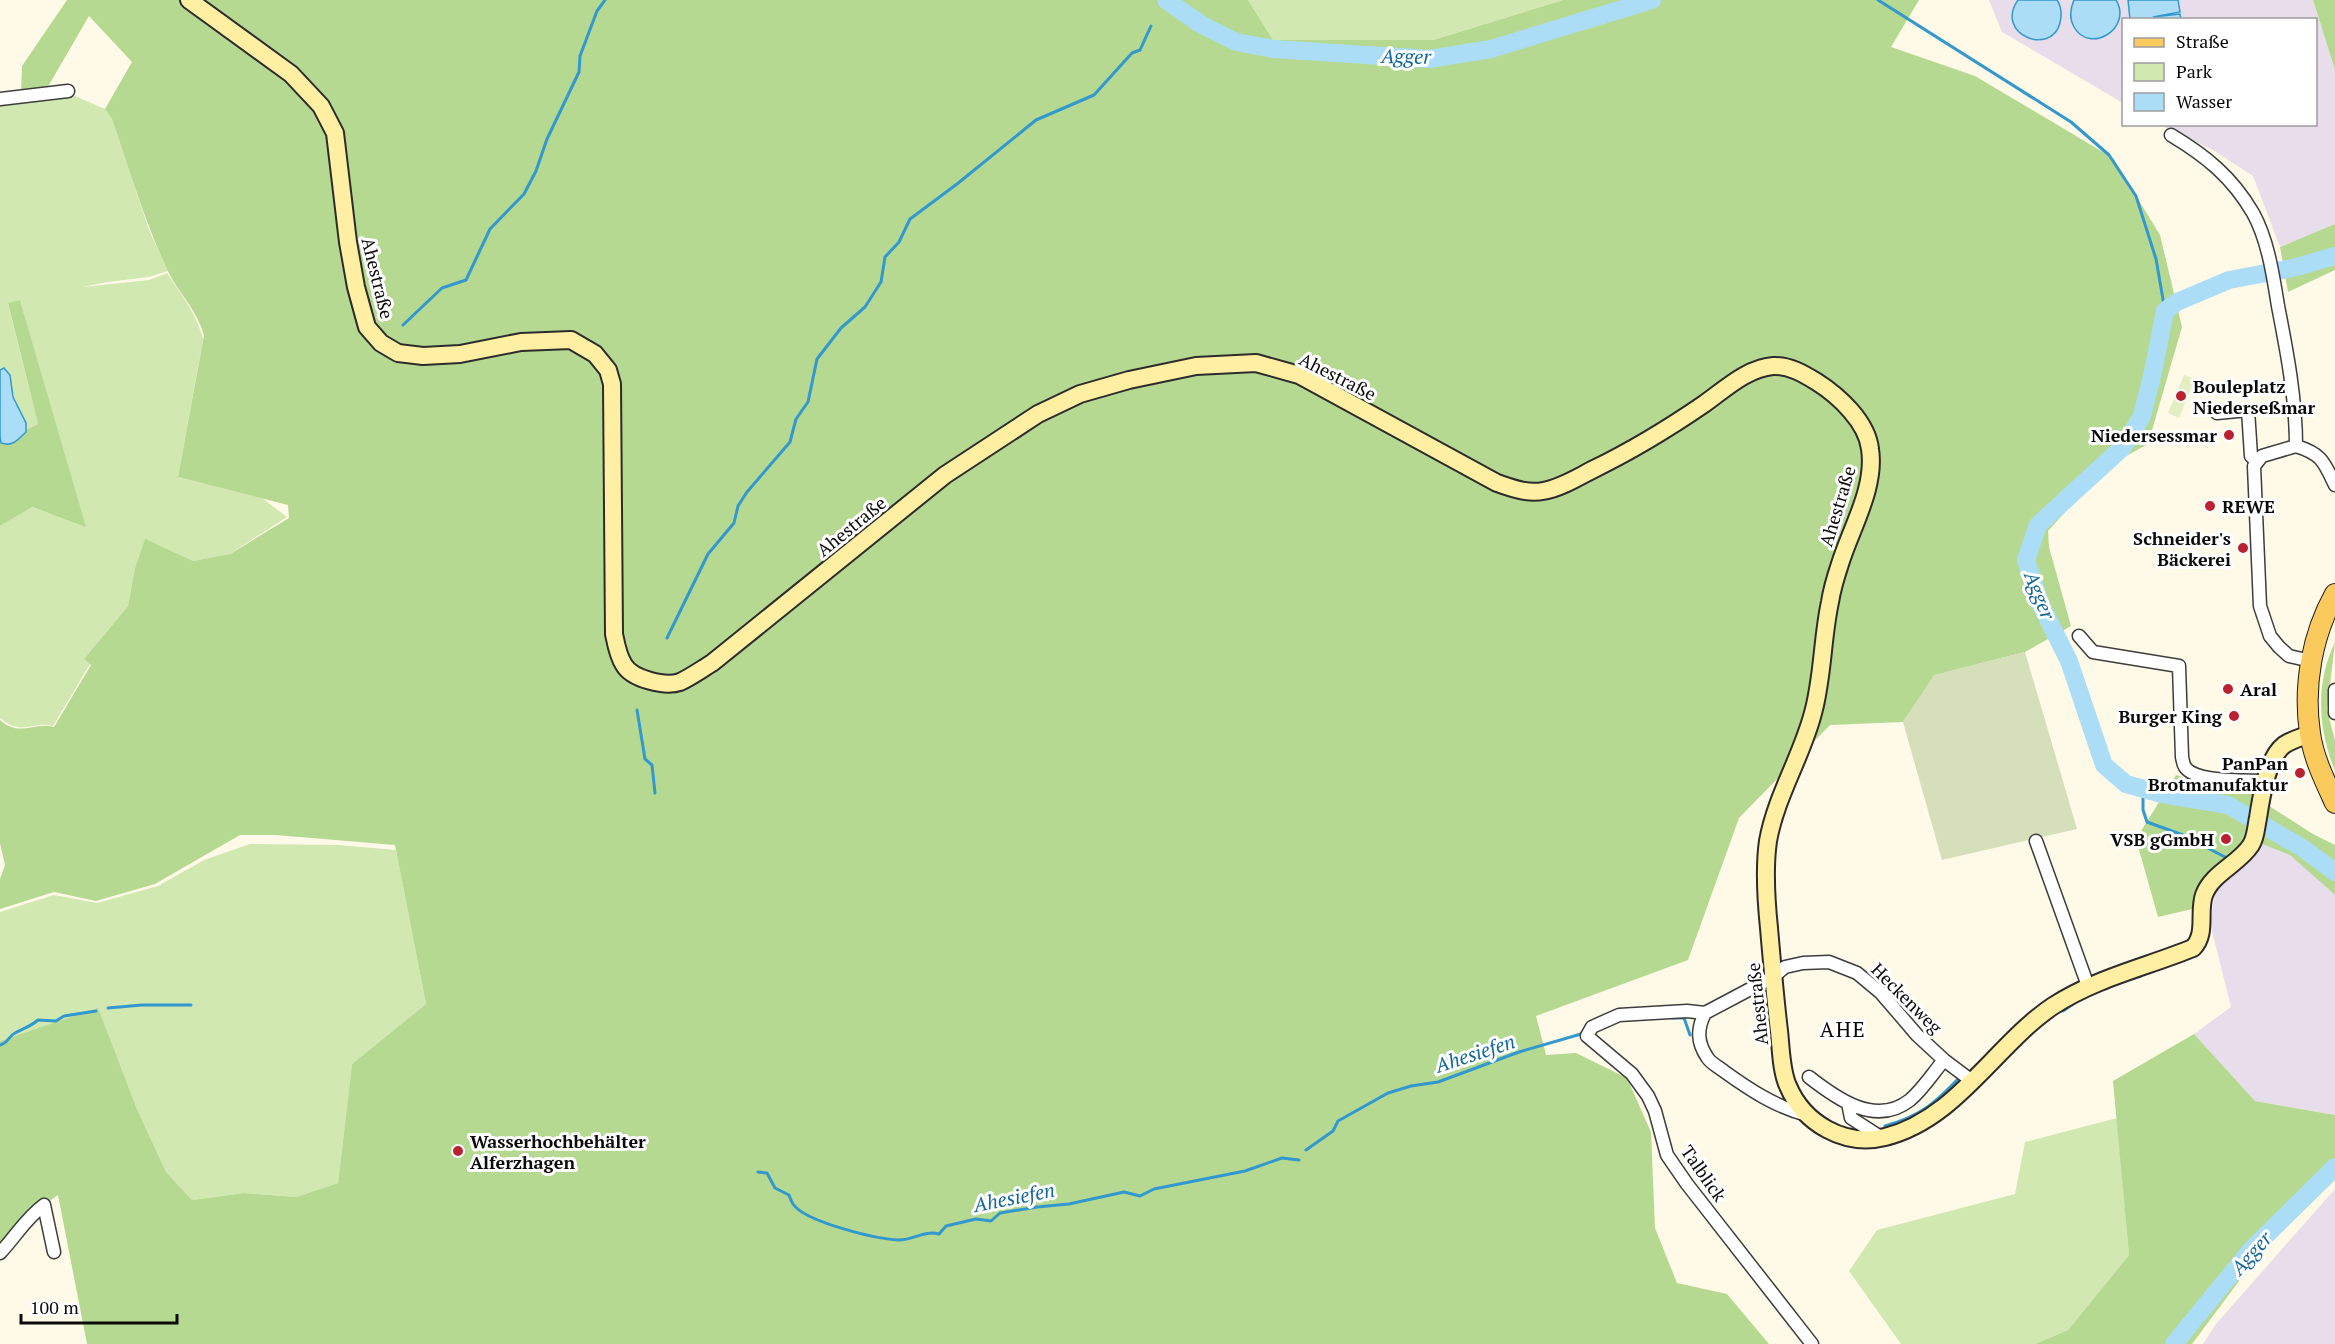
<svg xmlns="http://www.w3.org/2000/svg" width="2335" height="1344" font-family="'PT Serif',serif">
  <style>
    .industrial { fill: #e8ddea }
    .green { fill: #d1e8b1 }
    .forest { fill: #b5d991 }
    .cemetery { fill: #d5dfba }
    .pitch { fill: #e3efc3 }
    .water { fill: #abdef6; stroke: #3298ce; stroke-width: 1.5 }
    .lines { fill: none; stroke-linecap: round; stroke-linejoin: round }
    .stream { stroke: #3298ce; stroke-width: 3 }
    .river { stroke: #abdef6; stroke-width: 18 }
    .street-casing { stroke: #3d3d3d; stroke-width: 15 }
    .secondary-casing { stroke: #2c2c2c; stroke-width: 20 }
    .primary-casing { stroke: #1b1b1b; stroke-width: 22 }
    .street { stroke: #fff; stroke-width: 12 }
    .secondary { stroke: #ffefa2; stroke-width: 16 }
    .primary { stroke: #facb5c; stroke-width: 20 }
    .poi-dot { fill: #ba2232; stroke: #fff; stroke-width: 2 }
    .labels { text-anchor: middle; dominant-baseline: central; stroke-width: 6; stroke-linejoin: round; paint-order: stroke }
    .street-label { font-size: 18px; fill: #0a0a0a; stroke: #fff }
    .poi-label { font-size: 18px; font-weight: bold; fill: #0a0a0a; stroke: #fff; text-anchor: end }
    .water-label { font-size: 20px; font-style: italic; fill: #14679b; stroke: #fff }
    .quarter-label { font-size: 21px; letter-spacing: 1.5px; fill: #0a0a0a; stroke: #fff }
  </style>
  <rect width="100%" height="100%" fill="#fff9e7"/>
  <path class="industrial" d="M1989,0H2313L2335,70V224L2280,247L2253,176L2213,150L2160,125L2316,124V20H2124L2123,103L2002,32Z
    M2260,843L2290,854L2335,895V1115L2255,1101L2194,1034L2231,1007L2210,923L2216,887Z
    M2335,1189V1344H2203L2216,1324Z"/>
  <path class="green" d="M1248,0H1563L1433,40H1273Z
    M68,93L105,109L112,119L149,230L168,271L149,277L107,282L83,287L149,280L167,273C182,295 196,313 203,339L178,477L262,498L287,517L228,555L192,561L145,540L135,568L128,606L84,659L90,664L53,726C33,720 22,737 0,718V526L31,507L85,526L20,300L8,304L38,424L0,442V106Z
    M250,844L338,845L396,850L426,1004L352,1064L338,1183L296,1197L244,1193L192,1200L166,1172L137,1109L98,1009L0,1041V912L54,895L97,903L158,886L204,860Z
    M2117,1118L2129,1255L2068,1330L2035,1344H1901L1849,1271L1877,1230L2015,1194L2025,1142Z"/>
  <path class="forest" d="M67,0H1248L1273,40H1433L1563,0H1919L1891,47L1975,76L2113,158L2160,235L2182,327L2148,444L2119,460L2095,479L2048,531L2049,547L2071,626L2025,652L1935,675L1903,722L1830,725L1739,818L1688,960L1536,1016L1546,1055L1576,1053L1627,1078L1651,1132L1655,1228L1677,1283L1727,1294L1769,1344H87L58,1195L29,1215L0,1252V1041L98,1008L137,1109L166,1172L192,1200L244,1193L296,1197L338,1183L352,1064L426,1004L395,845L276,835H240L155,884L96,901L54,892L0,909V879L5,865L0,843V720C20,738 34,721 54,727L91,665L84,659L128,606L135,568L145,539L193,561L230,554L289,518L288,505L178,477L204,335C195,306 177,292 166,267C144,219 129,169 112,119L105,109L132,62L89,16L46,90L21,93L22,66Z
    M2313,0H2335V70Z
    M2335,224V270L2288,292L2280,247Z
    M20,300L86,527L32,507L0,526V442L38,424L8,303Z
    M2335,642L2327,710L2335,740V771C2318,728 2315,684 2335,642Z
    M2176,775L2204,784L2257,788L2248,835L2227,860L2203,883L2192,909L2158,917L2136,839Z
    M2266,804L2313,834L2335,845V895L2290,855L2260,843Z
    M2194,1034L2255,1101L2335,1115V1180L2260,1253L2192,1344H2035L2068,1330L2129,1255L2113,1081Z"/>
  <path class="cemetery" d="M2025,652L2077,829L1942,860L1903,722L1934,675Z"/>
  <path class="pitch" d="M2184,375L2195,379L2179,418L2168,413Z"/>
  <path class="water" d="M2018,0H2057C2062,7 2062,14 2060,23C2051,57 1994,34 2018,0Z
    M2074,0H2116C2133,28 2090,55 2074,27C2069,18 2070,9 2074,0Z
    M2128,0H2178L2180,12L2153,17L2180,14L2181,19H2130Z
    M4,368L10,375L13,397L26,423V432C17,440 13,447 1,443L0,436V370Z"/>
  <g class="lines">
    <path class="stream" d="M1878,0L2071,122L2109,155L2136,196L2156,259L2165,311
      M403,325L442,288L466,280L490,229L524,194L536,171L547,139L579,72L580,56L597,11L605,0
      M667,638L708,554L734,523L738,506L747,492L790,442L796,419L808,402L817,359L841,328L865,307L881,282L885,257L899,242L910,219L957,184L1036,120L1094,95L1132,53L1140,50L1151,26
      M637,710L645,759L652,765L655,793
      M2143,789V810L2147,822L2183,835
      M2200,844L2225,857L2227,861
      M2131,979L2141,976
      M108,1008L142,1005H191
      M2063,1011L2076,1002
      M1672,1018H1684L1690,1035
      M0,1045C8,1043 9,1036 15,1033C24,1028 30,1027 38,1020L56,1021L64,1016L96,1011
      M1885,1126C1920,1116 1933,1105 1958,1079
      M1306,1150L1333,1131L1338,1121L1388,1093L1411,1086L1438,1082L1519,1052L1581,1034L1583,1031
      M758,1172L767,1173L775,1188L789,1195C790,1198 791,1201 793,1204C805,1222 876,1239 899,1240C914,1240 924,1230 939,1234L946,1226L976,1219L991,1221L1000,1213L1037,1207L1069,1204L1124,1192L1140,1196L1154,1189L1245,1171L1282,1158L1299,1160"/>
    <path class="river" d="M1166,0L1202,25L1236,42L1274,49L1429,59L1491,49L1652,0
      M2335,256L2293,268L2229,280L2177,302L2165,311L2153,372L2142,416L2123,447L2038,525L2026,560L2040,603L2069,661L2104,765L2126,784L2162,794L2228,805L2301,847L2335,872
      M2174,1344L2250,1251L2335,1167"/>
    <defs>
      <path id="street" d="M0,99L68,91
        M2171,135C2206,156 2232,177 2253,213C2268,240 2273,275 2278,306C2287,352 2296,399 2296,446
        M2217,413L2248,410L2251,456L2257,462
        M2296,446L2262,456L2254,466L2260,606L2270,636L2279,647L2289,656L2311,661
        M2296,446C2322,454 2324,462 2335,485
        M2079,636L2093,652L2179,666L2182,757C2183,761 2183,764 2185,767C2196,783 2247,780 2265,781
        M2335,690V713
        M2036,841L2088,986
        M1705,1013C1697,1029 1697,1042 1707,1057C1710,1063 1719,1067 1725,1072C1750,1090 1776,1107 1807,1115
        M1809,1077C1837,1099 1876,1127 1910,1100C1923,1089 1933,1073 1944,1060
        M1848,1103L1851,1118L1882,1138
        M0,1253C16,1236 26,1218 44,1205L54,1252
        M1812,1344L1687,1184L1667,1155L1655,1111L1648,1096L1632,1074L1587,1036L1592,1027L1619,1015L1687,1011L1705,1013L1773,977L1785,967L1803,963L1829,962L1857,973L1881,993L1917,1035L1944,1060L1972,1081"/>
      <path id="secondary" d="M189,0L291,74L321,106L335,133L348,242L356,287L367,327L381,343L398,353L423,356L460,354L521,342L571,340L595,354L608,370L612,384L614,634C616,644 618,656 624,665C632,679 665,687 680,682C691,677 702,669 712,663L945,475L1038,414L1080,394L1129,380L1196,366L1256,363L1299,375L1497,483C1512,488 1527,494 1543,491C1561,488 1578,477 1594,469C1633,450 1669,428 1704,404C1724,390 1747,368 1773,366C1789,365 1804,374 1817,382C1839,396 1867,422 1870,449C1876,488 1851,528 1840,564C1836,576 1832,589 1830,602C1822,639 1823,677 1813,713C1802,756 1776,796 1768,841C1764,869 1766,899 1769,928C1772,963 1775,997 1779,1031C1781,1048 1781,1071 1788,1086C1804,1124 1845,1147 1885,1137C1957,1119 1995,1045 2053,1006C2096,978 2146,967 2193,948C2207,934 2198,912 2204,895C2212,873 2239,864 2251,845C2256,837 2256,827 2258,818C2261,798 2267,758 2284,745C2291,740 2302,737 2310,734"/>
      <path id="primary" d="M2335,594C2312,635 2303,686 2310,733C2313,757 2325,781 2335,803"/>
    </defs>
    <use href="#street" class="street-casing"/>
    <use href="#secondary" class="secondary-casing"/>
    <use href="#primary" class="primary-casing"/>
    <use href="#street" class="street"/>
    <use href="#secondary" class="secondary"/>
    <use href="#primary" class="primary"/>
  </g>
  <g class="poi-dot">
    <circle cx="2181" cy="396" r="6"/>
    <circle cx="2229" cy="435" r="6"/>
    <circle cx="2210" cy="506" r="6"/>
    <circle cx="2243" cy="548" r="6"/>
    <circle cx="2228" cy="689" r="6"/>
    <circle cx="2234" cy="716" r="6"/>
    <circle cx="2300" cy="773" r="6"/>
    <circle cx="2226" cy="839" r="6"/>
    <circle cx="458" cy="1151" r="6"/>
  </g>
  <g class="labels">
    <g class="street-label">
      <text transform="translate(378 278) rotate(76)">Ahestraße</text>
      <text transform="translate(1338 376) rotate(27)">Ahestraße</text>
      <text transform="translate(1837 506) rotate(-73)">Ahestraße</text>
      <text transform="translate(851 526) rotate(-39)">Ahestraße</text>
      <text transform="translate(1907 998) rotate(45)">Heckenweg</text>
      <text transform="translate(1757 1004) rotate(-96)">Ahestraße</text>
      <text transform="translate(1704 1173) rotate(55)">Talblick</text>
    </g>
    <g class="poi-label">
      <text x="2193" y="386" text-anchor="start">Bouleplatz<tspan x="2193" dy="21">Niederseßmar</tspan></text>
      <text x="2217" y="435">Niedersessmar</text>
      <text x="2222" y="506" text-anchor="start">REWE</text>
      <text x="2231" y="538">Schneider's<tspan x="2231" dy="21">Bäckerei</tspan></text>
      <text x="2240" y="689" text-anchor="start">Aral</text>
      <text x="2222" y="716">Burger King</text>
      <text x="2288" y="763">PanPan<tspan x="2288" dy="21">Brotmanufaktur</tspan></text>
      <text x="2214" y="839">VSB gGmbH</text>
      <text x="470" y="1141" text-anchor="start">Wasserhochbehälter<tspan x="470" dy="21">Alferzhagen</tspan></text>
    </g>
    <g class="water-label">
      <text transform="translate(1406 56) rotate(1)">Agger</text>
      <text transform="translate(2040 595) rotate(68)">Agger</text>
      <text transform="translate(1475 1053) rotate(-18)">Ahesiefen</text>
      <text transform="translate(1014 1197) rotate(-11)">Ahesiefen</text>
      <text transform="translate(2251 1253) rotate(-48)">Agger</text>
    </g>
    <g class="quarter-label">
      <text x="1843" y="1029">AHE</text>
    </g>
  </g>
  <rect x="2122" y="18" width="195" height="108" fill="#ffffff" stroke="#9d9d9d" stroke-width="1.5"/>
  <rect x="2134" y="38" width="30" height="9" fill="#facb5c" stroke="#9d9d9d" stroke-width="1.5"/>
  <text x="2176" y="48" font-size="18" fill="#0a0a0a">Straße</text>
  <rect x="2134" y="63" width="30" height="18" fill="#d1e8b1" stroke="#9d9d9d" stroke-width="1.5"/>
  <text x="2176" y="78" font-size="18" fill="#0a0a0a">Park</text>
  <rect x="2134" y="93" width="30" height="18" fill="#abdef6" stroke="#9d9d9d" stroke-width="1.5"/>
  <text x="2176" y="108" font-size="18" fill="#0a0a0a">Wasser</text>
  <path d="M21 1314v9h156v-9" fill="none" stroke="#0a0a0a" stroke-width="3"/>
  <text x="30" y="1314" font-size="18" fill="#0a0a0a" stroke="#ffffff" stroke-width="4.5" paint-order="stroke">100 m</text>
</svg>
